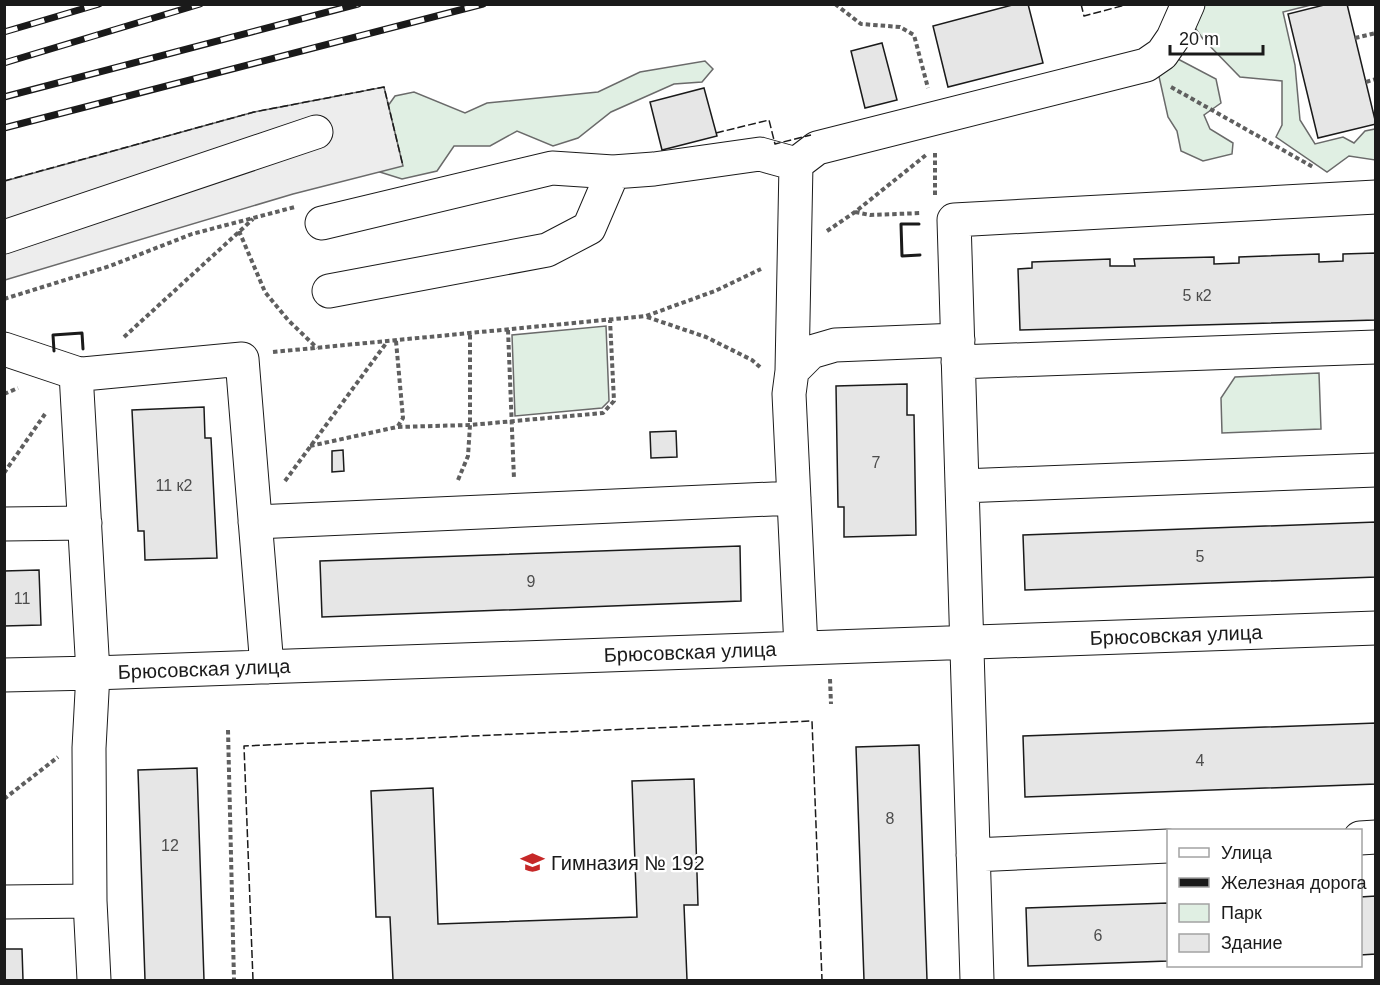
<svg xmlns="http://www.w3.org/2000/svg" width="1380" height="985" font-family="Arial,sans-serif">
  <style>
    .green { fill: #e0efe3; stroke: #6a6a6a; stroke-width: 1.5 }
    .parking { fill: #ededed; stroke: #6a6a6a; stroke-width: 1.5 }
    .building { fill: #e6e6e6; stroke: #1a1a1a; stroke-width: 1.5 }
    .lines { fill: none; stroke-linecap: round; stroke-linejoin: round }
    .minor-casing { stroke: #1a1a1a; stroke-width: 35 }
    .path { stroke: #5f5f5f; stroke-width: 4; stroke-dasharray: 4.5 3; stroke-linecap: butt }
    .minor { stroke: #fff; stroke-width: 33 }
    .rail-casing { stroke: #1a1a1a; stroke-width: 7 }
    .rail { stroke: #fff; stroke-width: 4.5; stroke-dasharray: 14; stroke-linecap: butt }
    .fence { stroke: #1a1a1a; stroke-width: 1.5; stroke-dasharray: 8 3; stroke-linecap: butt }
    .wall { stroke: #1a1a1a; stroke-width: 3 }
    .labels { text-anchor: middle; dominant-baseline: central; stroke-width: 4.5; stroke-linejoin: round; paint-order: stroke }
    .number-label { font-size: 16px; fill: #4d4d4d }
    .street-label { font-size: 20px; fill: #1a1a1a; stroke: #fff }
    .poi-label { font-size: 20px; fill: #1a1a1a; stroke: #fff; text-anchor: start }
  </style>
  <rect width="100%" height="100%" fill="#fff"/>
  <path class="green" d="M1198,5H1311L1283,12L1295,65L1300,120L1315,144L1343,137L1354,143L1365,131L1375,129V160L1349,156L1327,172L1276,137L1282,125V81L1240,77L1203,39L1188,18Z
    M1176,58L1216,79L1221,103L1204,115L1210,129L1233,143L1232,154L1203,161L1181,151L1177,131L1168,117L1158,72Z
    M705,61L713,69L702,82L674,84L611,112L578,138L553,146L517,131L490,146H454L437,171L402,179L348,162L395,96L414,92L465,113L487,103L598,92L640,72Z
    M606,326L609,401L602,408L515,416L512,335Z
    M1319,373L1321,429L1222,433L1221,398L1235,377Z"/>
  <path class="parking" d="M384,87L403,166L293,194L5,280V181L254,112Z"/>
  <path class="building" d="M1016,4H1028L1043,63L948,87L933,26Z
    M1328,4H1347L1376,124L1318,138L1288,14Z
    M882,43L897,100L865,108L851,51Z
    M704,88L717,136L662,150L650,102Z
    M1376,253V320L1020,330L1018,269L1032,268V262L1110,259V266H1135L1134,259L1214,257V264L1239,263V257L1319,254V262L1343,261V254Z
    M907,384V415H914L916,535L844,537V507H838L836,386Z
    M204,407L205,438H211L217,558L145,560L144,531H138L132,410Z
    M676,431L677,457L651,458L650,432Z
    M343,450L344,471L332,472V451Z
    M1376,522V577L1025,590L1023,535Z
    M740,546L741,601L322,617L320,561Z
    M39,570L41,625L4,626V571Z
    M1376,723V784L1025,797L1023,736Z
    M919,745L927,980H864L856,747Z
    M197,768L204,980H145L138,770Z
    M694,779L698,905H684L687,980H393L390,917H376L371,791L433,788L438,924L637,917L632,781Z
    M1376,896V954L1360,955V897Z
    M1168,903V961L1028,966L1026,908Z
    M4,949H22L23,980H4Z"/>
  <g class="lines">
    <defs>
      <path id="minor" d="M322,223L552,168L613,172L654,169L760,154L796,164
        M4,237L316,132
        M329,291L547,250L589,228L613,172
        M4,349L76,373
        M958,362L1376,347
        M792,371L796,164L817,148L1146,65L1162,54L1173,38L1188,4
        M962,486L1376,470
        M255,522L794,498
        M4,524L85,523
        M801,648L789,394L792,371L811,352L835,345L958,340
        M4,675L93,673L1376,628
        M1360,838L1376,837
        M973,855L1168,846
        M4,902L90,901
        M94,980L90,901L89,748L93,673L76,373L83,374L242,359L267,667
        M977,980L954,220L1376,197"/>
    </defs>
    <use href="#minor" class="minor-casing"/>
    <path class="path" d="M835,4L861,24L900,27L914,35L928,88
      M1355,38L1376,33
      M1366,82L1376,79
      M1171,87L1313,167
      M935,195V151
      M855,212L870,215L922,213
      M239,231L265,292L288,320L317,348
      M827,231L855,212L926,155
      M4,299L110,266L192,234L295,207
      M647,317L706,337L752,360L760,367
      M508,330L514,479
      M124,337L253,219
      M396,341L403,418L398,426
      M273,352L646,316L715,291L761,269
      M4,394L18,388
      M310,446L397,427L470,425L603,413L614,401L610,320
      M4,473L45,414
      M458,480L468,456L470,425V334
      M285,481L387,342
      M830,679L831,704
      M228,730L234,980
      M4,799L58,757"/>
    <use href="#minor" class="minor"/>
    <defs>
      <path id="rail" d="M4,32L99,4
        M4,63L200,4
        M4,97L358,4
        M4,128L483,4"/>
    </defs>
    <use href="#rail" class="rail-casing"/>
    <use href="#rail" class="rail"/>
    <path class="fence" d="M1081,4L1084,16L1129,4
      M716,133L769,120L775,144L811,135
      M4,181L254,112L384,87L403,166
      M253,980L244,746L812,721L822,980"/>
    <path class="wall" d="M919,224H901L902,256L920,255
      M54,351L53,335L82,333L83,349"/>
  </g>
  <defs>
    <symbol id="school-bare" viewBox="-9 -9 18 18"><path d="M0-5L7-2L0 1L-7-2ZM-4 1L0 2.5L4 1V4Q0 6-4 4Z" fill="#c62828" stroke="#fff" stroke-width="2.5" paint-order="stroke"/></symbol>
  </defs>
  <g fill-rule="evenodd">
    <use href="#school-bare" x="516" y="846" width="33" height="33"/>
  </g>
  <g class="labels">
    <g class="number-label">
      <text x="1197" y="295">5 к2</text>
      <text x="876" y="462">7</text>
      <text x="174" y="485">11 к2</text>
      <text x="1200" y="556">5</text>
      <text x="531" y="581">9</text>
      <text x="22" y="598">11</text>
      <text x="1200" y="760">4</text>
      <text x="890" y="818">8</text>
      <text x="170" y="845">12</text>
      <text x="1098" y="935">6</text>
    </g>
    <g class="street-label">
      <text transform="translate(1176 635) rotate(-2)">Брюсовская улица</text>
      <text transform="translate(690 652) rotate(-2)">Брюсовская улица</text>
      <text transform="translate(204 669) rotate(-2)">Брюсовская улица</text>
    </g>
    <g class="poi-label">
      <text x="551" y="863">Гимназия № 192</text>
    </g>
  </g>
  <rect width="1380" height="985" fill="none" stroke="#1a1a1a" stroke-width="12"/>
  <rect x="1167" y="829" width="195" height="138" fill="#ffffff" stroke="#a3a3a3" stroke-width="1.5"/>
  <rect x="1179" y="848" width="30" height="9" fill="#ffffff" stroke="#a3a3a3" stroke-width="1.5"/>
  <text x="1221" y="859" font-size="18" fill="#1a1a1a">Улица</text>
  <rect x="1179" y="878" width="30" height="9" fill="#1a1a1a" stroke="#a3a3a3" stroke-width="1.5"/>
  <text x="1221" y="889" font-size="18" fill="#1a1a1a">Железная дорога</text>
  <rect x="1179" y="904" width="30" height="18" fill="#e0efe3" stroke="#a3a3a3" stroke-width="1.5"/>
  <text x="1221" y="919" font-size="18" fill="#1a1a1a">Парк</text>
  <rect x="1179" y="934" width="30" height="18" fill="#e6e6e6" stroke="#a3a3a3" stroke-width="1.5"/>
  <text x="1221" y="949" font-size="18" fill="#1a1a1a">Здание</text>
  <path d="M1170 45v9h93v-9" fill="none" stroke="#1a1a1a" stroke-width="3"/>
  <text x="1179" y="45" font-size="18" fill="#1a1a1a" stroke="#ffffff" stroke-width="4.5" paint-order="stroke">20 m</text>
</svg>
